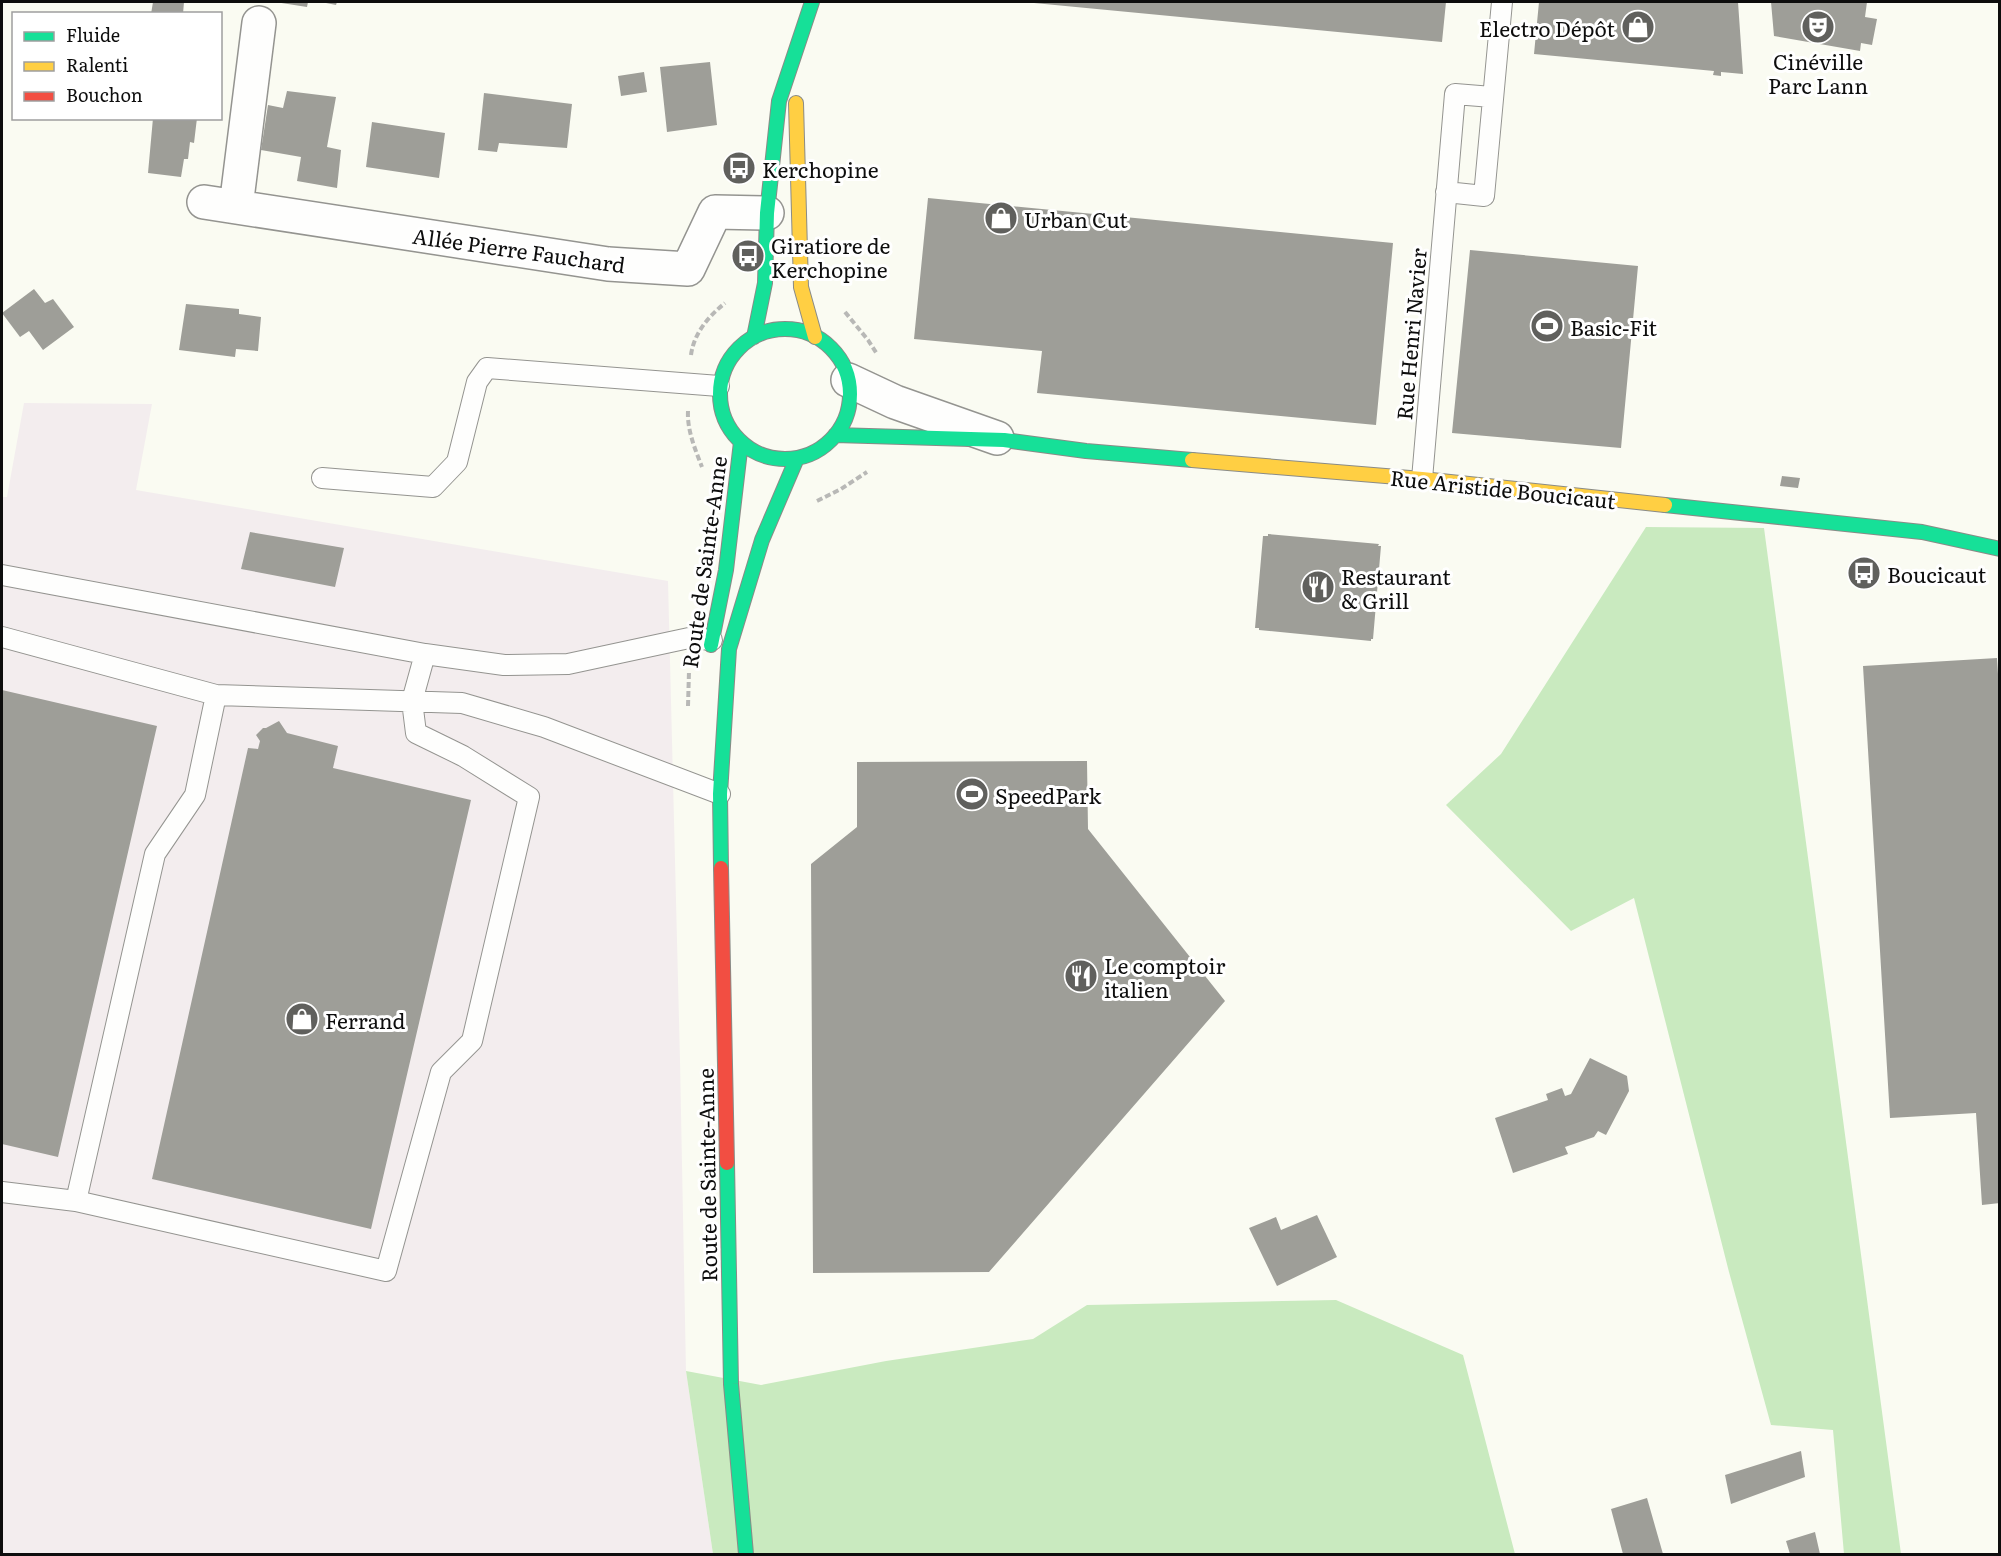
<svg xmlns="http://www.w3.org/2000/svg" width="2001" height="1556" font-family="Literata,serif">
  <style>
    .industrial { fill: #f3edee }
    .forest { fill: #c9eabf }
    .building { fill: #9e9e98 }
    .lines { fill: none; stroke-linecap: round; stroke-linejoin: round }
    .lane-casing { stroke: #949490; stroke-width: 22 }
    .street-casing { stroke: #949490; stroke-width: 36 }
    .fast-casing { stroke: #8a8b87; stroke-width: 16 }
    .slow-casing { stroke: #8a8b87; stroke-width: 16 }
    .jam-casing { stroke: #8a8b87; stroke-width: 16 }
    .path { stroke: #b8b8b6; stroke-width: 4; stroke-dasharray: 6 3; stroke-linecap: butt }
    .lane { stroke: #fefefd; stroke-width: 20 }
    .street { stroke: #fefefd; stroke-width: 33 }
    .fast { stroke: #16e098; stroke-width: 14 }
    .slow { stroke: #ffcf43; stroke-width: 14 }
    .jam { stroke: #f24e42; stroke-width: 14 }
    .labels { text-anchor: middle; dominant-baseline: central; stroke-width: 6; stroke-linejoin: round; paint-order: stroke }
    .poi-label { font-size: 21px; fill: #0d0d0d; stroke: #fff; text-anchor: start }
    .street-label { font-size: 21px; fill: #0d0d0d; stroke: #fff }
  </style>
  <rect width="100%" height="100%" fill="#fafbf2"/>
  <path class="industrial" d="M24,403L152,404L136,490L668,581L680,1060L686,1371L713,1554H2V497H7Z"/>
  <path class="forest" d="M1646,527L1764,528L1901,1554H1844L1833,1430L1771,1425L1729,1272L1634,898L1571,931L1446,805L1501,754Z
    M1336,1300L1463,1355L1515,1554H713L686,1371L761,1385L886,1361L1033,1339L1087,1305Z"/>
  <path class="building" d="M153,2H184L183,14H151Z
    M275,2H308L307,7Z
    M321,2H337L336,5Z
    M1034,2H1446L1442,42L1034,3Z
    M1539,2H1738L1743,74L1721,72V76L1713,75L1714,71L1534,54Z
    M1771,2H1867L1865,17L1877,19L1872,45L1861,43L1860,51L1774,36Z
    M710,62L717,125L667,132L660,67Z
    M644,72L647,92L621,96L618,76Z
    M287,91L336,97L327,147L341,150L337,188L297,181L301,157L261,150L268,105L283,108Z
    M484,93L572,104L567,148L499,143L497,152L478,150Z
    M153,118H197L194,143L190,142L188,159H184L181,177L148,173Z
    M372,122L445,133L439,178L366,167Z
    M928,198L1393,243L1376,425L1037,393L1042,351L914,339Z
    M1470,250L1638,266L1621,448L1452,433Z
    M34,289L45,303L53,299L74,327L43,350L29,331L20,337L2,313Z
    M186,304L239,309V314L261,317L258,351L236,349L235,357L179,350Z
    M1782,476L1800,478L1798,488L1780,486Z
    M250,532L344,548L335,587L241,569Z
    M1268,534L1379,544L1378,546H1381L1373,639H1371V641L1259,630V628H1255L1263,536H1268Z
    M1997,658L2000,706V1203L1982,1205L1976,1113L1890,1118L1863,666Z
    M2,690L157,726L58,1157L2,1144Z
    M279,721L287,733L338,746L333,768L471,800L371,1229L152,1179L248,748L258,749L260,741L256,735L263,728H266Z
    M1087,761L1088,829L1225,1001L989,1272L813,1273L811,864L857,827V762Z
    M1590,1058L1627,1076L1629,1091L1606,1135L1598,1131L1594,1137L1565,1147L1568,1154L1513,1173L1495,1118L1548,1100L1546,1094L1562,1088L1565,1096L1571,1094Z
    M1317,1215L1337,1257L1277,1286L1249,1228L1276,1217L1281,1230Z
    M1801,1451L1805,1477L1731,1504L1725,1475Z
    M1647,1498L1663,1554H1623L1611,1509Z
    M1815,1532L1820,1554H1790L1786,1541Z"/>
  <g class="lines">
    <defs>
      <path id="lane" d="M1446,192L1484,196L1502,2
        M322,478L433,487L457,462L477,382L487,368L719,386
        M1422,479L1455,94L1492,97
        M2,575L425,654L504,665L568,664L689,638L712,640
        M2,637L216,695L462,703L544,727L720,794
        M2,1192L76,1201L386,1271L441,1072L472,1041L529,797L463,756L416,733L412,701L425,654
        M76,1201L155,854L195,795L216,695"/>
      <path id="street" d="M204,202L608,264L688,269L715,212L767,213
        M236,207L259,23
        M848,380L895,402L997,438"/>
      <path id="fast" d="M720 394a65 65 0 1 1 130 0a65 65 0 1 1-130 0Z
        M754,337L765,283L767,213L779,101L812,2
        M835,435L1004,440L1086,451L1192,460
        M1665,505L1922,532L2000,549
        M711,645L726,570L741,442
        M721,868L720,794L729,649L762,540L797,458
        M727,1163L731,1384L746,1554"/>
      <path id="slow" d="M796,103L801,287L815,337
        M1192,460L1422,479L1665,505"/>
      <path id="jam" d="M721,868L727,1163"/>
    </defs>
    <use href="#lane" class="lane-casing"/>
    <use href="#street" class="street-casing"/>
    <use href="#fast" class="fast-casing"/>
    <use href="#slow" class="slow-casing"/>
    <use href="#jam" class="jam-casing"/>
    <path class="path" d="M845,312L868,340L877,354
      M691,355C694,333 708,317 725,303
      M688,411C687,430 695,449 702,467
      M817,501L841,489L867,472
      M688,706L689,671"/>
    <use href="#lane" class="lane"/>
    <use href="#street" class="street"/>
    <use href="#fast" class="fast"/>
    <use href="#slow" class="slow"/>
    <use href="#jam" class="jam"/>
  </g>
  <defs>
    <symbol id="shop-disc" viewBox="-11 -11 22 22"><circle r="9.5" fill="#60605d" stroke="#fff"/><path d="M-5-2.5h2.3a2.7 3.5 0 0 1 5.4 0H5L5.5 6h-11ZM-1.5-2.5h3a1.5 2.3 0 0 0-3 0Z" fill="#fff"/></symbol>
    <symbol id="theatre-disc" viewBox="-11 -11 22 22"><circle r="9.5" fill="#60605d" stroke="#fff"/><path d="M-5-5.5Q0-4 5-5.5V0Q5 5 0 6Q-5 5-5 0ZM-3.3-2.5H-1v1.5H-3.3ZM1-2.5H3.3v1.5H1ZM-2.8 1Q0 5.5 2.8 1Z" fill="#fff"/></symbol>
    <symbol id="bus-disc" viewBox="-11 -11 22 22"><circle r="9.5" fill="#60605d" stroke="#fff"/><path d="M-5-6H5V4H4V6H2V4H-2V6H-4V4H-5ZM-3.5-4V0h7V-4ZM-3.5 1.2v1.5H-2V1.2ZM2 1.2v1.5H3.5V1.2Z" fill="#fff"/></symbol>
    <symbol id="stadium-disc" viewBox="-11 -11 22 22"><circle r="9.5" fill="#60605d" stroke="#fff"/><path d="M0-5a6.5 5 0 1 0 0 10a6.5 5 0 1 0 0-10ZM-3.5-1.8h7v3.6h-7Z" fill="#fff"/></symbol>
    <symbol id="restaurant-disc" viewBox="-11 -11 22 22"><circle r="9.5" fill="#60605d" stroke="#fff"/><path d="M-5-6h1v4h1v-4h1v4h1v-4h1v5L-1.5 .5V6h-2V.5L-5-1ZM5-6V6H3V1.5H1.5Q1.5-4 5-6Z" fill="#fff"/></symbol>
  </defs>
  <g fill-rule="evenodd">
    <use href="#shop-disc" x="1619" y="8" width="38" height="38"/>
    <use href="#theatre-disc" x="1799" y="8" width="38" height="38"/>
    <use href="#bus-disc" x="720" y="149" width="38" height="38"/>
    <use href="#shop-disc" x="982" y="199" width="38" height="38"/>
    <use href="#bus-disc" x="729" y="237" width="38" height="38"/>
    <use href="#stadium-disc" x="1528" y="307" width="38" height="38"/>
    <use href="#bus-disc" x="1845" y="554" width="38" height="38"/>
    <use href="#restaurant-disc" x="1299" y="568" width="38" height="38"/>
    <use href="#stadium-disc" x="953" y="775" width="38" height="38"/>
    <use href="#restaurant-disc" x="1062" y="957" width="38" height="38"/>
    <use href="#shop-disc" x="283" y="1000" width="38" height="38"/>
  </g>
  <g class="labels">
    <g class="poi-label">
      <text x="1615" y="27" text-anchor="end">Electro Dépôt</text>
      <text x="1818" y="60" text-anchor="middle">Cinéville<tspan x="1818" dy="24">Parc Lann</tspan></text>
      <text x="762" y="168">Kerchopine</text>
      <text x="1024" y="218">Urban Cut</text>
      <text x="771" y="244">Giratiore de<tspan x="771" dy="24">Kerchopine</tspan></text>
      <text x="1570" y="326">Basic-Fit</text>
      <text x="1887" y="573">Boucicaut</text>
      <text x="1341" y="575">Restaurant<tspan x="1341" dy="24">&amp; Grill</tspan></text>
      <text x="995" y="794">SpeedPark</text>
      <text x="1104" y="964">Le comptoir<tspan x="1104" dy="24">italien</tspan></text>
      <text x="325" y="1019">Ferrand</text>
    </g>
    <g class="street-label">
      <text transform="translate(519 249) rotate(8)">Allée Pierre Fauchard</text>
      <text transform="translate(1410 334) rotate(-85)">Rue Henri Navier</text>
      <text transform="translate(1503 488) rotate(6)">Rue Aristide Boucicaut</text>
      <text transform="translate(703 562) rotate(-82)">Route de Sainte-Anne</text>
      <text transform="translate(706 1175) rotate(-91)">Route de Sainte-Anne</text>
    </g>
  </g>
  <rect width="2001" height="1556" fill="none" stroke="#0d0d0d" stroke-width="6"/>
  <rect x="12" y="12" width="210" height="108" fill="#ffffff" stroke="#9e9e9e" stroke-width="1.5"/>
  <rect x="24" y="32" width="30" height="9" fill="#16e098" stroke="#9e9e9e" stroke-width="1.5"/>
  <text x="66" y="42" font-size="18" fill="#0d0d0d">Fluide</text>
  <rect x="24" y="62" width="30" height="9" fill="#ffcf43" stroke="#9e9e9e" stroke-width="1.5"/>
  <text x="66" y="72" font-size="18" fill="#0d0d0d">Ralenti</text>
  <rect x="24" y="92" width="30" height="9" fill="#f24e42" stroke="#9e9e9e" stroke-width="1.5"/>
  <text x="66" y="102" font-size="18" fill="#0d0d0d">Bouchon</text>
</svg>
